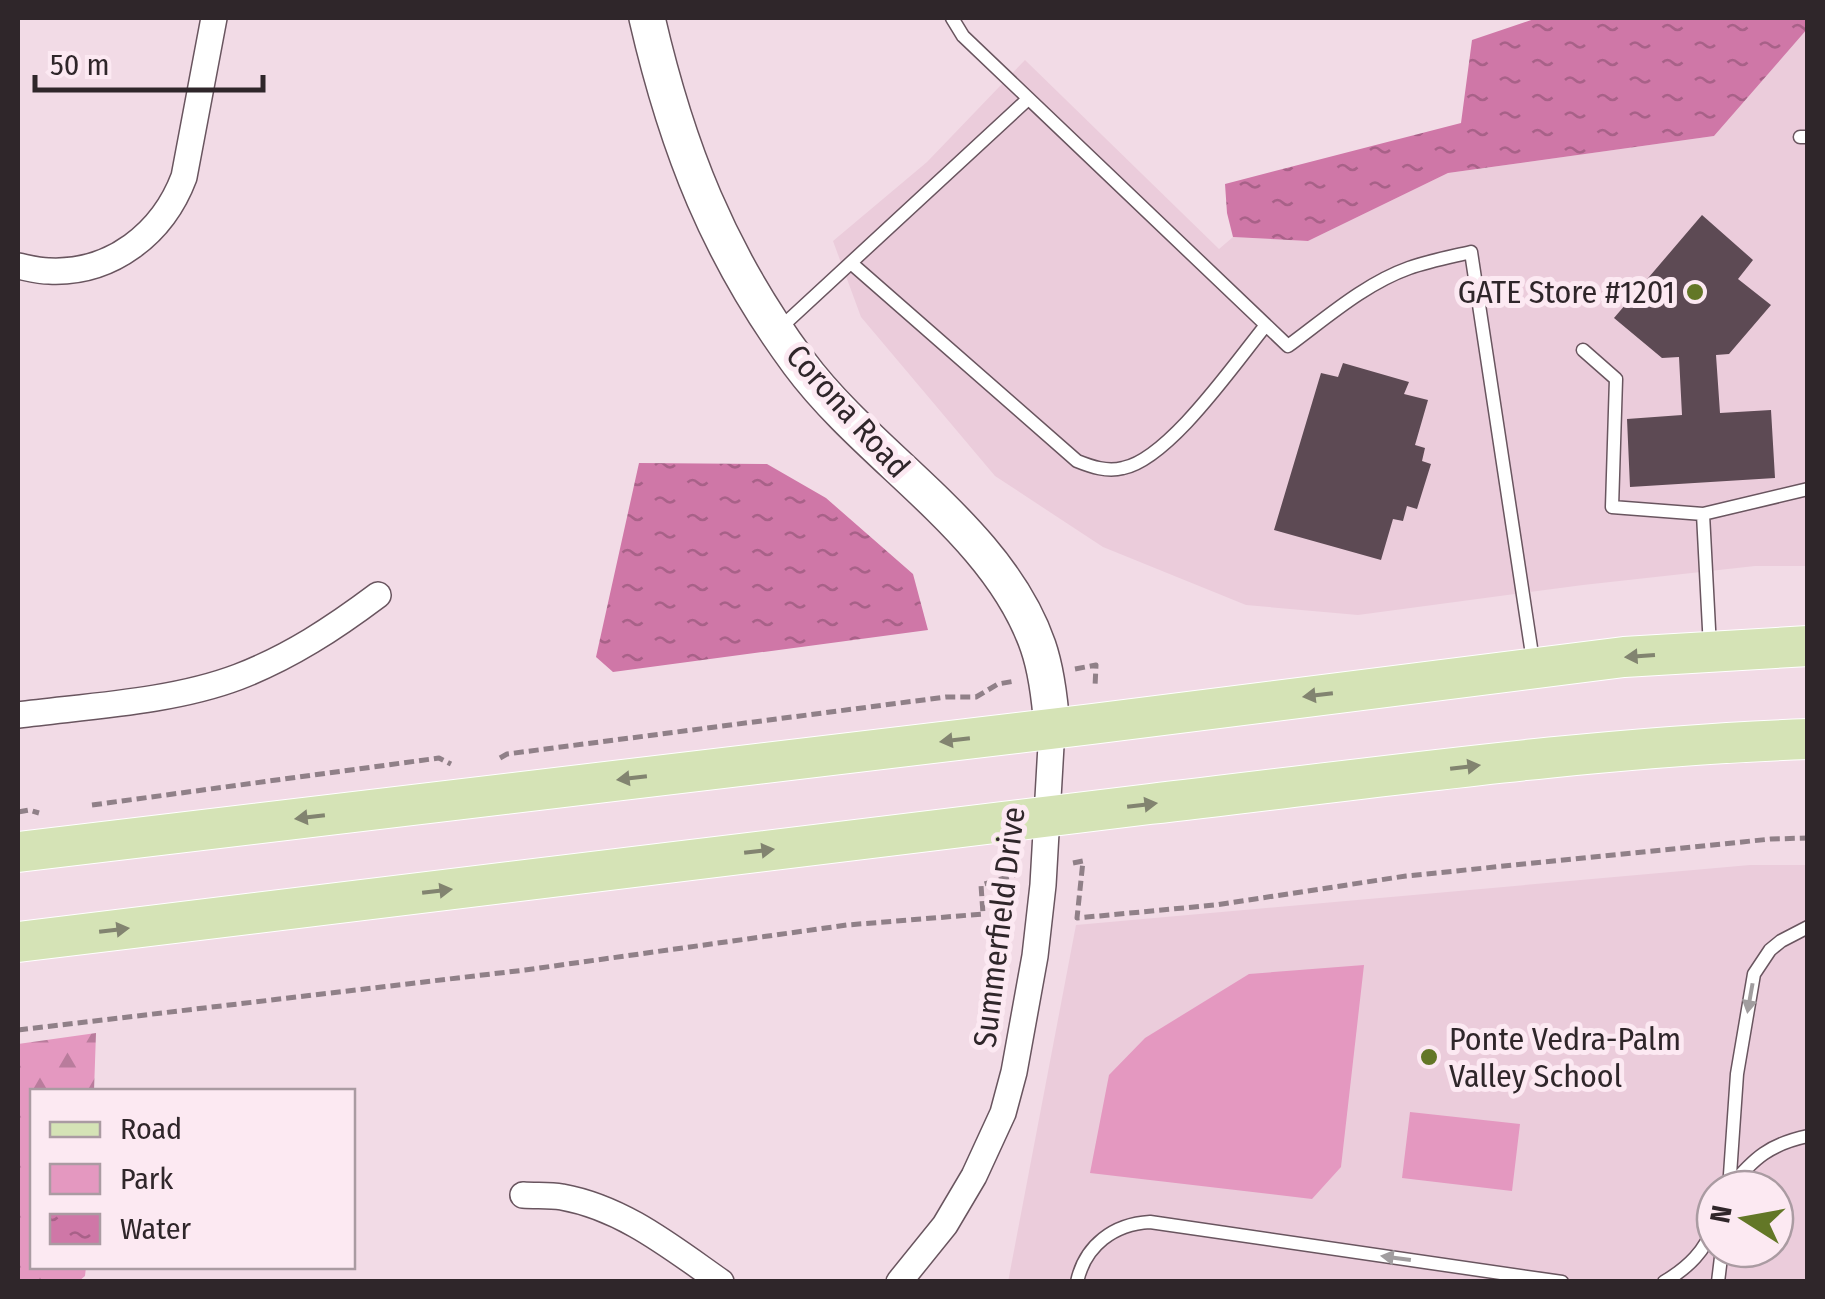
<svg xmlns="http://www.w3.org/2000/svg" width="1825" height="1299" font-family="'Fira Sans Condensed',sans-serif">
  <style>
    .built { fill: #ebccdb; fill-rule: evenodd }
    .green { fill: #e498c0 }
    .forest { fill: url(#forest-firs) }
    .water { fill: url(#water-ripples) }
    .building { fill: #5d4a54 }
    .lines { fill: none; stroke-linecap: round; stroke-linejoin: round }
    .lane-casing { stroke: #69555f; stroke-width: 15 }
    .street-casing { stroke: #69555f; stroke-width: 28 }
    .secondary-casing { stroke: #69555f; stroke-width: 38 }
    .primary-casing { stroke: #fff; stroke-width: 42 }
    .path { stroke: #908088; stroke-width: 5; stroke-dasharray: 10 5; stroke-linecap: butt }
    .lane { stroke: #fff; stroke-width: 12 }
    .street { stroke: #fff; stroke-width: 25 }
    .secondary { stroke: #fff; stroke-width: 35 }
    .primary { stroke: #d5e3b6; stroke-width: 40 }
    .oneway { fill: #828470 }
    .oneway2 { fill: #a19d9f }
    .poi-dot { fill: #637727; stroke: #fce9f2; stroke-width: 4 }
    .labels { text-anchor: middle; dominant-baseline: central; stroke-width: 10; stroke-linejoin: round; paint-order: stroke }
    .poi-label { font-size: 32px; fill: #2f262a; stroke: #fce9f2; text-anchor: end }
    .street-label { font-size: 32px; fill: #2f262a; stroke: #fce9f2 }
  </style>
  <defs>
    <pattern id="forest-firs" width="22" height="20" patternUnits="userSpaceOnUse" patternTransform="scale(2.5)"><rect width="22" height="20" fill="#e498c0"/><path d="M5 1l3.5 6h-7zM16 11l3.5 6h-7z" fill="#b97c9c"/></pattern>
    <pattern id="water-ripples" width="26" height="14" patternUnits="userSpaceOnUse" patternTransform="scale(2.5)"><rect width="26" height="14" fill="#cf77a7"/><path d="M2 4q2-2 4 0t4 0M15 11q2-2 4 0t4 0" fill="none" stroke="#a86188"/></pattern>
  </defs>
  <rect width="100%" height="100%" fill="#f2dbe6"/>
  <path class="built" d="M1807,28V566H1755L1583,585L1358,615L1246,605L1103,547L995,476L861,317L833,241L927,162L1025,60L1219,249L1233,237L1308,241L1448,173L1714,136Z
    M1750,865H1807V1281L1008,1282L1076,925ZM1715,1189H1775V1249H1715Z"/>
  <path class="green" d="M1364,965L1341,1167L1312,1199L1090,1173L1109,1075L1145,1038L1249,974Z
    M1410,1112L1520,1124L1512,1191L1402,1178Z"/>
  <path class="forest" d="M96,1033L94,1091L32,1092V1266L86,1267L85,1276L79,1281H18V1044Z"/>
  <path class="water" d="M1537,18H1778L1807,19L1808,28L1714,136L1448,173L1308,241L1233,237L1227,213L1225,184L1461,123L1472,40Z
    M639,463L767,464L826,498L913,574L928,630L613,672L596,657Z"/>
  <path class="building" d="M1702,215L1753,260L1738,279L1771,305L1729,354L1716,355L1720,413L1771,410L1775,478L1630,487L1627,419L1682,415L1679,357L1662,358L1614,318Z
    M1343,363L1409,382L1404,394L1428,400L1415,445L1425,448L1422,461L1431,464L1417,509L1407,506L1403,521L1393,519L1381,560L1274,530L1321,373L1338,377Z"/>
  <g class="lines">
    <defs>
      <path id="lane" d="M952,18L963,36L1288,346C1325,319 1364,284 1409,268C1429,261 1450,257 1471,252L1533,661
        M1800,137H1808
        M851,263L1077,461C1092,467 1107,472 1123,468C1169,459 1235,363 1266,325
        M778,330L1028,99
        M1583,350L1616,379L1612,507L1703,514L1710,648
        M1703,514L1808,489
        M1730,1187C1754,1158 1770,1144 1808,1136
        M1729,1189L1737,1074L1754,974L1770,950L1781,941L1808,927
        M1077,1282C1085,1245 1114,1224 1150,1222L1562,1282
        M1664,1282C1689,1267 1705,1251 1715,1224
        M1718,1282L1722,1249"/>
      <path id="street" d="M18,266C28,268 39,271 49,271C112,274 163,233 184,177L214,18
        M18,715C88,706 172,702 238,677C290,657 334,628 378,595
        M523,1195C536,1196 549,1195 562,1197C623,1208 671,1247 721,1282
        M899,1282L945,1225L974,1176L1003,1113L1014,1072L1035,956L1043,885L1052,728"/>
      <path id="secondary" d="M647,18C677,148 719,255 799,363C870,459 998,530 1038,646C1047,672 1050,701 1052,728"/>
      <path id="primary" d="M18,852L1092,724L1624,657L1808,646
        M18,942C395,896 772,848 1150,804C1368,779 1588,747 1808,739"/>
    </defs>
    <use href="#lane" class="lane-casing"/>
    <use href="#street" class="street-casing"/>
    <use href="#secondary" class="secondary-casing"/>
    <use href="#primary" class="primary-casing"/>
    <path class="path" d="M1075,669L1096,665L1095,687
      M500,758L507,754L946,697H976L998,684L1015,681
      M92,805L439,758L451,764
      M18,812L29,810L39,813
      M1073,863L1083,861L1077,918L1215,905L1406,876L1771,839L1808,838
      M18,1030L525,970L847,925L983,914L981,885L1018,874"/>
    <use href="#lane" class="lane"/>
    <use href="#street" class="street"/>
    <use href="#secondary" class="secondary"/>
    <use href="#primary" class="primary"/>
  </g>
  <defs><path id="oneway-solid" d="M-6-.8H1V-3.2L6.5 0L1 3.2V.8H-6Z" transform="scale(2.5)"/></defs>
  <g class="oneway">
    <use href="#oneway-solid" transform="translate(1640 656) rotate(176)"/>
    <use href="#oneway-solid" transform="translate(1318 695) rotate(173)"/>
    <use href="#oneway-solid" transform="translate(955 740) rotate(173)"/>
    <use href="#oneway-solid" transform="translate(1465 767) rotate(-7)"/>
    <use href="#oneway-solid" transform="translate(632 778) rotate(173)"/>
    <use href="#oneway-solid" transform="translate(1142 805) rotate(-7)"/>
    <use href="#oneway-solid" transform="translate(310 817) rotate(173)"/>
    <use href="#oneway-solid" transform="translate(759 851) rotate(-7)"/>
    <use href="#oneway-solid" transform="translate(437 891) rotate(-7)"/>
    <use href="#oneway-solid" transform="translate(114 930) rotate(-7)"/>
  </g>
  <g class="oneway2">
    <use href="#oneway-solid" transform="translate(1750 998) rotate(100)"/>
    <use href="#oneway-solid" transform="translate(1396 1258) rotate(-172)"/>
  </g>
  <g class="poi-dot">
    <circle cx="1695" cy="292" r="10"/>
    <circle cx="1429" cy="1057" r="10"/>
  </g>
  <g class="labels">
    <g class="poi-label">
      <text x="1675" y="292">GATE Store #1201</text>
      <text x="1449" y="1039" text-anchor="start">Ponte Vedra-Palm<tspan x="1449" dy="37">Valley School</tspan></text>
    </g>
    <g class="street-label">
      <text transform="translate(848 411) rotate(48)">Corona Road</text>
      <text transform="translate(999 927) rotate(-83)">Summerfield Drive</text>
    </g>
  </g>
  <rect width="1825" height="1299" fill="none" stroke="#2f262a" stroke-width="40"/>
  <rect x="30" y="1089" width="325" height="180" fill="#fce9f2" stroke="#aa9ba2" stroke-width="2.5"/>
  <rect x="50" y="1122" width="50" height="15" fill="#d5e3b6" stroke="#aa9ba2" stroke-width="2.5"/>
  <text x="120" y="1139" font-size="30" fill="#2f262a">Road</text>
  <rect x="50" y="1164" width="50" height="30" fill="#e498c0" stroke="#aa9ba2" stroke-width="2.5"/>
  <text x="120" y="1189" font-size="30" fill="#2f262a">Park</text>
  <rect x="50" y="1214" width="50" height="30" fill="url(#water-ripples)" stroke="#aa9ba2" stroke-width="2.5"/>
  <text x="120" y="1239" font-size="30" fill="#2f262a">Water</text>
  <g transform="translate(1745 1219) rotate(281)"><circle r="48" fill="#fce9f2" stroke="#aa9ba2" stroke-width="2.5"/>
  <path d="M0-8L18 38L0 25L-18 38Z" fill="#637727"/>
  <text y="-15" font-size="28" font-weight="bold" text-anchor="middle" fill="#2f262a">N</text>
  </g>
  <path d="M35 75v15h228v-15" fill="none" stroke="#2f262a" stroke-width="5"/>
  <text x="50" y="75" font-size="30" fill="#2f262a" stroke="#fce9f2" stroke-width="8" paint-order="stroke">50 m</text>
</svg>
